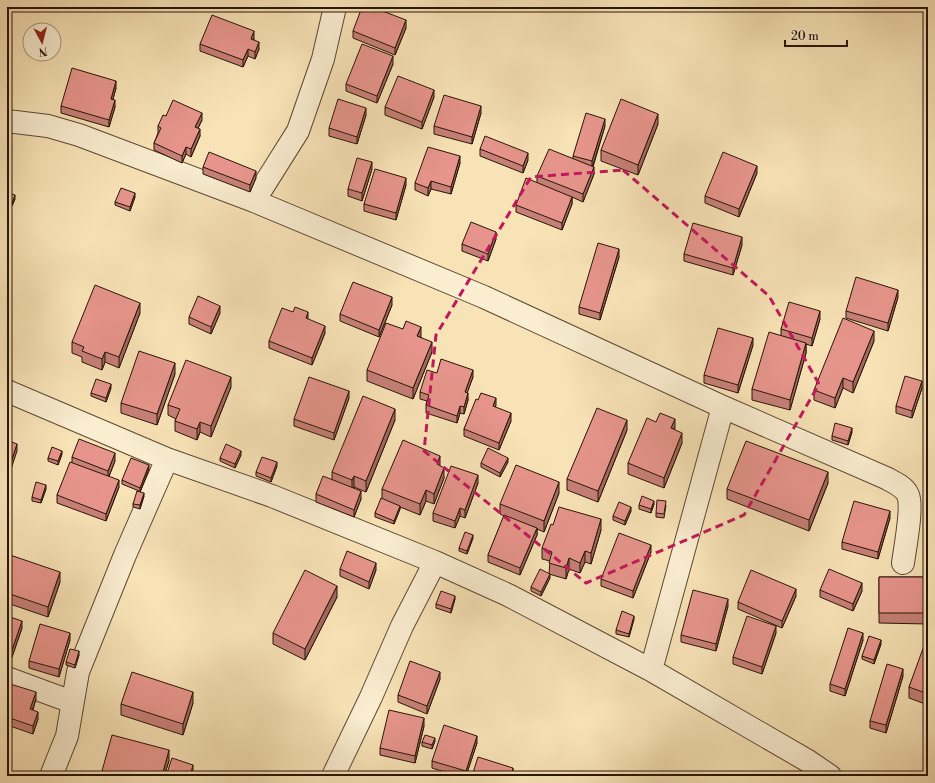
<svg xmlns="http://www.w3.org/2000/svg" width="935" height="783" font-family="'Libre Bodoni',serif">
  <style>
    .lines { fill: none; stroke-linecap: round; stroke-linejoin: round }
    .minor-casing { stroke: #5c4832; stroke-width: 24 }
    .minor { stroke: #faedd0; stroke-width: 22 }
    .wall { fill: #c78078; stroke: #281505 }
    .shaded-wall { fill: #a26862; stroke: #281505 }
    .building { fill: #e7958c; stroke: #281505 }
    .marked { fill: none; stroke: #c2185b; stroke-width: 3; stroke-dasharray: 8 5; stroke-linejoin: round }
  </style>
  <rect width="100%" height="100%" fill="#f8e3b7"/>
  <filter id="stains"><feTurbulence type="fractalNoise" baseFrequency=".005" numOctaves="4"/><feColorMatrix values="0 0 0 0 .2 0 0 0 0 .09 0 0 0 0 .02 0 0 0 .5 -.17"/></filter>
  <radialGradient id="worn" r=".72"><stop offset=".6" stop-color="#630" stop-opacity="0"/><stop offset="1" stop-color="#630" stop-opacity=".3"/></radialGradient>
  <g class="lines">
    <defs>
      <path id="minor" d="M7,121L48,126L79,135L254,201L484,297L723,407L886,478C893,482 904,486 908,495C913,507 905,548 903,563
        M254,201L298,131L323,59L335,7
        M7,391L167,459L272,496L435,562L508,595L651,670L808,761L830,776
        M651,670L723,407
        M7,678L72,702
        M51,776L67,736L78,672L125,555L167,459
        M333,776L371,697L402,626L435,562"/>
    </defs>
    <use href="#minor" class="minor-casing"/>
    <use href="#minor" class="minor"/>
  </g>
  <path class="wall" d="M406,28L395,55L353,38V31Z
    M254,38V40L259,49L255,59L248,56L243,67L200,51V44Z
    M393,64L377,103L346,91V84Z
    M116,88L113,99L115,107L109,127L61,113V106Z
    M434,97L422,129L385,115V107Z
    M481,113L472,144L434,134V126Z
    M366,115L357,144L329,136V128Z
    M166,116L202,120L198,128L200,136L191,157L186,154L182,163L154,150V143L158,133V126Z
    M658,124L638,175L601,161V150Z
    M605,126L593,167L594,174L583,202L572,197V204L562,230L516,212V205L537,183V176L573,159V156Z
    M480,149L528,160L523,173L480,156Z
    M460,163L451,194L431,189L428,196L415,190V183Z
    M203,167L256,178L250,192L203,174Z
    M372,169L362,201L348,196V189Z
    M757,173L739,217L705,203V196Z
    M406,185L396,220L364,211V204Z
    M7,192L15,199L12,206L7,204Z
    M135,197L130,211L115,205V202Z
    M496,239L488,261L462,251V244Z
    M742,245L733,275L684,261V254Z
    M619,257L600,320L579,314V307Z
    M898,297L888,331L846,318V311Z
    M392,305L379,337L340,321V314Z
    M140,313L119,368L105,362L102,370L82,362V357L72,353V342Z
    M220,313L211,334L189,324V317Z
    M308,319L325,333L312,365L269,348V341Z
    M820,319L812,346L806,344V353L790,410L752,400V389L781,335V329Z
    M421,337L432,352L413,399L367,381V370Z
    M874,341L853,393L843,388L835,408L814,400V390Z
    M753,345L738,393L704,383V375Z
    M437,373L473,377L467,392L468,400L464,414L460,413L457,423L426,413V405L427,401L420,399V392Z
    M175,374L157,425L121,413V403Z
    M231,387L211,437L200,432L197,440L175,431V421L176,419L168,415V405Z
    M111,388L106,402L91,396V393Z
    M922,388L912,418L896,413V406Z
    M349,398L334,440L294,426V419Z
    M478,400L496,405L495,407L511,421L499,450L464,436V429Z
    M395,420L366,492L354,487V488L361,499L354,517L316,502V494L332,480V472Z
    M627,430L598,502L567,490V479Z
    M675,430L682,443L664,488L628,474V463Z
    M852,432L848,445L832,440V436Z
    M62,454L58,465L48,461V458Z
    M241,455L235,468L220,461V458Z
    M72,457L115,461L109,476L119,487L106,521L57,503V495L72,462Z
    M508,462L500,477L481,467V463Z
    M277,466L271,482L256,476V472Z
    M440,466L444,478L434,504L426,501L420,515L400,507V509L394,524L375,517V513L382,498V489Z
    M149,469L140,492L144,496L140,509L133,507V504L139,491L122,484V480Z
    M478,483L465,518L460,516L455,528L433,521V513Z
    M828,483L809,531L727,499V489Z
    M46,489L41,503L32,501V497Z
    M559,493L544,532L537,529V535L520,575L488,562V555L504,516L500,514V504Z
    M654,504L651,513L639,509V505Z
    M666,505L664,518L656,517V513Z
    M631,511L625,525L613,520V516Z
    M890,518L878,559L842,549V542Z
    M601,530L591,564L585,562L580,573L569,569L566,579L549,574L550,561L542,559V548Z
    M473,538L467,554L459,551V548Z
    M651,552L633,598L601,586V579Z
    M7,563L60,582L48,617L7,603Z
    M340,569L376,570L369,589L340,576Z
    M879,577H928V624L879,623Z
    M550,578L541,596L531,591V587Z
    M820,590L862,591L853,611L820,597Z
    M796,596L782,628L738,609V602Z
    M337,597L305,660L273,644V633Z
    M455,599L451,613L436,608V604Z
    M728,606L716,651L681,642V635Z
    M7,616L22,628L11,660L7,658Z
    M634,619L629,637L616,634V630Z
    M776,633L762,674L733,664V657Z
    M70,640L59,677L29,668V661Z
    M863,640L845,696L830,691V684Z
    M881,644L874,664L862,659V656Z
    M928,644V705L909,698V687Z
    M79,655L75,668L66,665V662Z
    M903,676L886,733L870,728V721Z
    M440,679L427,714L398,702V695Z
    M7,683L36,699L33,710L38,719L33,734L7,725Z
    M193,703L183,735L121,715V704Z
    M424,726L415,763L380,755V748Z
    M435,741L432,749L422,746V742Z
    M477,743L466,776H457L432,768V761Z
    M169,761L164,776H102V771Z"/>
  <path class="shaded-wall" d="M406,20V28L395,55V48Z
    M254,31V38L251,46V39Z
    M259,42V49L255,59V52Z
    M248,49V56L243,67V60Z
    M393,56V64L377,103V96Z
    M116,81V88L111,106V99Z
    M434,90V97L422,129V122Z
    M115,100V107L109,127V120Z
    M481,106V113L472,144V137Z
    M366,108V115L357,144V137Z
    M202,113V120L195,134V127Z
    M658,114V124L638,175V165Z
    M605,119V126L592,168V161Z
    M200,129V136L191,157V149Z
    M186,147V154L182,163V156Z
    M528,153V160L523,173V166Z
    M460,156V163L451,194V187Z
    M372,162V169L362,201V193Z
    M757,166V173L739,217V209Z
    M594,167V174L583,202V194Z
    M256,171V178L250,192V185Z
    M406,178V185L396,220V213Z
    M431,181V189L428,196V188Z
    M135,193V197L130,211V207Z
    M15,195V199L12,206V203Z
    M572,197V204L562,230V223Z
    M496,232V239L488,261V254Z
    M742,237V245L733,275V268Z
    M619,249V257L600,320V313Z
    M898,290V297L888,331V323Z
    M392,297V305L379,337V330Z
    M140,303V313L119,368V357Z
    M220,306V313L211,334V327Z
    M820,311V319L812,346V338Z
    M308,312V319L306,318Z
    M325,326V333L312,365V358Z
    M421,327V338L417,336Z
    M874,331V341L853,393V382Z
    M753,338V345L738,393V385Z
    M432,342V352L413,399V388Z
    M806,343V353L790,410V400Z
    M105,352V362L102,370V359Z
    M175,363V374L157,425V414Z
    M473,370V377L465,399V392Z
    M231,377V387L211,437V426Z
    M843,378V388L835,408V398Z
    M922,381V388L912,418V411Z
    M111,384V388L106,402V398Z
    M349,391V398L334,440V433Z
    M468,393V400L464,414V407Z
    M496,398V405L493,414V406Z
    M460,406V413L457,423V416Z
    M395,409V420L366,492V481Z
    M511,413V421L499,450V443Z
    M675,419V429L671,428Z
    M627,420V430L598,502V491Z
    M200,422V432L197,440V429Z
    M852,428V432L848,445V441Z
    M682,433V443L664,488V478Z
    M17,444V451L7,481V474Z
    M62,451V454L58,465V461Z
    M241,451V455L235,468V464Z
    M115,453V461L108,479V471Z
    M440,456V466L437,464Z
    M508,458V462L500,477V473Z
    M277,462V466L271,482V478Z
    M149,465V469L140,492V488Z
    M444,468V478L434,504V494Z
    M828,472V483L809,531V520Z
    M478,475V483L465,518V510Z
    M354,476V487L352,491V480Z
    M119,480V487L106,521V514Z
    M559,482V493L544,532V521Z
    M46,485V489L41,503V500Z
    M426,490V501L420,515V504Z
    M361,491V499L354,517V510Z
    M144,493V496L140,509V505Z
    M654,501V504L651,513V509Z
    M400,506V509L394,524V521Z
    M631,507V511L625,525V521Z
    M460,508V516L455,528V521Z
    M890,511V518L878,559V552Z
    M601,519V530L591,564V553Z
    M537,528V535L520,575V568Z
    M473,535V538L467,554V551Z
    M651,545V552L633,598V591Z
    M585,551V562L580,573V563Z
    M569,558V569L566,579V568Z
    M376,563V570L369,589V582Z
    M60,572V582L48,617V607Z
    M550,574V578L541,596V592Z
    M862,583V591L853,611V604Z
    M337,586V597L305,660V649Z
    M796,589V596L782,628V621Z
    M455,596V599L451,613V609Z
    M728,599V606L716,651V644Z
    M634,616V619L629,637V634Z
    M22,621V628L11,660V653Z
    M776,626V633L762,674V667Z
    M70,633V640L59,677V669Z
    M863,633V640L845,696V689Z
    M881,640V644L874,664V660Z
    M79,651V655L75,668V665Z
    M903,669V676L886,733V725Z
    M440,672V679L427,714V706Z
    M36,692V699L30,716V709Z
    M193,692V703L183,735V724Z
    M38,712V719L33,734V726Z
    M424,718V726L415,763V756Z
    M477,736V743L466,776V771Z
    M435,738V741L432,749V745Z
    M169,750V761L164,776H162Z
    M193,765V772L192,776H190Z
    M513,768V776H511Z"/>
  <path class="building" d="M362,7H372L406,20L395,48L353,31Z
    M212,15L254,31L251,39L259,42L255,52L248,49L243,60L200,44Z
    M362,44L393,56L377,96L346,84Z
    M72,68L116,81L111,99L115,100L109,120L61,106Z
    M398,76L434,90L422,122L385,107Z
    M444,95L481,106L472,137L434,126Z
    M338,99L366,108L357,137L329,128Z
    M621,99L658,114L638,165L601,150Z
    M173,100L202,113L195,127L200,129L191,149L186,147L182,156L154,143L161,128L158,126L163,115L166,116Z
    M586,113L605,119L592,161L573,156Z
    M485,136L528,153L523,166L480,149Z
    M428,147L460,156L451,187L431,181L428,188L415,183Z
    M549,149L594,167L583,194L537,176Z
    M209,152L256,171L250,185L203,167Z
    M723,152L757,166L739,209L705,196Z
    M357,158L372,162L362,193L348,189Z
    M375,169L406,178L396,213L364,204Z
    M526,178L572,197L562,223L516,205Z
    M121,188L135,193L130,207L115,202Z
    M7,192L15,195L12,203L7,201Z
    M471,222L496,232L488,254L462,244Z
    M693,223L742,237L733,268L684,254Z
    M598,243L619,249L600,313L579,307Z
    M856,277L898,290L888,323L846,311Z
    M353,282L392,297L379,330L340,314Z
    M95,285L140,303L119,357L105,352L102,359L82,351L84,347L72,342Z
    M198,296L220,306L211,327L189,317Z
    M789,302L820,311L812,338L781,329Z
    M295,307L308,312L306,318L325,326L312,358L269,341L282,308L293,312Z
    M843,318L874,331L853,382L843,378L835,398L814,390Z
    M406,321L421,327L417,336L432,342L413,388L367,370L386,323L403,329Z
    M718,328L753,338L738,385L704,375Z
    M769,332L806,343L790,400L752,389Z
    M139,351L175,363L157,414L121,403Z
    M441,359L473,370L465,392L468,393L464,407L460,406L457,416L426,405L429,395L420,392L427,370L437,373Z
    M186,360L231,377L211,426L200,422L197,429L175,421L180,409L168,405Z
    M905,376L922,381L912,411L896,406Z
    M309,377L349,391L334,433L294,419Z
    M96,379L111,384L106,398L91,393Z
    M481,393L496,398L493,406L511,413L499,443L464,429L476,399L478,400Z
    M363,396L395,409L366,481L354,476L352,480L332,472Z
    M597,408L627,420L598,491L567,479Z
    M660,413L675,419L671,428L682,433L664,478L628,463L647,418L656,422Z
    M835,423L852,428L848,441L832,436Z
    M79,439L115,453L108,471L72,457Z
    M7,440L17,444L7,474Z
    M403,440L440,456L437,464L444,468L434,494L426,490L420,504L382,489Z
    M746,441L828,472L809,520L727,489Z
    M226,444L241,451L235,464L220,458Z
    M52,447L62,451L58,461L48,458Z
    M488,448L508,458L500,473L481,463Z
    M262,457L277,462L271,478L256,472Z
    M131,458L149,465L140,488L122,480Z
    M70,462L119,480L106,514L57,495Z
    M516,465L559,482L544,521L500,504Z
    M451,466L478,475L465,510L460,508L455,521L433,513Z
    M323,476L361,491L354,510L316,494Z
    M36,482L46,485L41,500L32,497Z
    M137,491L144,493L140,505L133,504Z
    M642,496L654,501L651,509L639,505Z
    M381,498L400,506L394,521L375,513Z
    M657,500L666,501L664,514L656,513Z
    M854,501L890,511L878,552L842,542Z
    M619,502L631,507L625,521L613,516Z
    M559,507L601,519L591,553L585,551L580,563L569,558L566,568L549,563L552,552L542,548L551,524L553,525Z
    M504,515L537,528L520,568L488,555Z
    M465,532L473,535L467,551L459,548Z
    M619,533L651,545L633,591L601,579Z
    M347,551L376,563L369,582L340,569Z
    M10,555L60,572L48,607L7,593V563Z
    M540,569L550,574L541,592L531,587Z
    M829,569L862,583L853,604L820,590Z
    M305,570L337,586L305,649L273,633Z
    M751,570L796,589L782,621L738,602Z
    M879,577H928V613H879Z
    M693,590L728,599L716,644L681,635Z
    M441,591L455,596L451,609L436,604Z
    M622,611L634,616L629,634L616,630Z
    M7,616L22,621L11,653L7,651Z
    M747,616L776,626L762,667L733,657Z
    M40,624L70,633L59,669L29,661Z
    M848,628L863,633L845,689L830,684Z
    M869,636L881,640L874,660L862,656Z
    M925,643L928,644V694L909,687Z
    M70,649L79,651L75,665L66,662Z
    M410,661L440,672L427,706L398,695Z
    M887,664L903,669L886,725L870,721Z
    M132,672L193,692L183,724L121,704Z
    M7,683L36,692L30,709L38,712L33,726L7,717Z
    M389,710L424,718L415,756L380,748Z
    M444,725L477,736L466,771L432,761Z
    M112,735L169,750L162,776H122L102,771Z
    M425,735L435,738L432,745L422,742Z
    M478,757L513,768L511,776H472Z
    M172,758L193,765L190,776H166Z
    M546,773L555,776H545Z
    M768,774L777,776H768Z"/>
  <path class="marked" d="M623,170L769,296L819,384L744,515L586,583L424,451L436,335L531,177Z"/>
  <rect width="935" height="783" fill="none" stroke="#f8e3b7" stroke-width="24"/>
  <rect x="8" y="8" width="919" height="767" fill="none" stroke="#281505" stroke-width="2"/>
  <rect x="12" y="12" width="911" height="759" fill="none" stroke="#281505"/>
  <g transform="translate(42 42) rotate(173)"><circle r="19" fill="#faedd0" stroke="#a6977f"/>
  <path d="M0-3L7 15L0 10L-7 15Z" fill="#8f2418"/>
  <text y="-6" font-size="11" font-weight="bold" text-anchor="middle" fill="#281505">N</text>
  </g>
  <path d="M785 40v6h62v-6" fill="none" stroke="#281505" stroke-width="2"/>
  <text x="791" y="40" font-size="12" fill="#281505" stroke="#faedd0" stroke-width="3" paint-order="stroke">20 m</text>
  <rect width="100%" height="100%" filter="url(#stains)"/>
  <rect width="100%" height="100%" fill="url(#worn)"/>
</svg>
